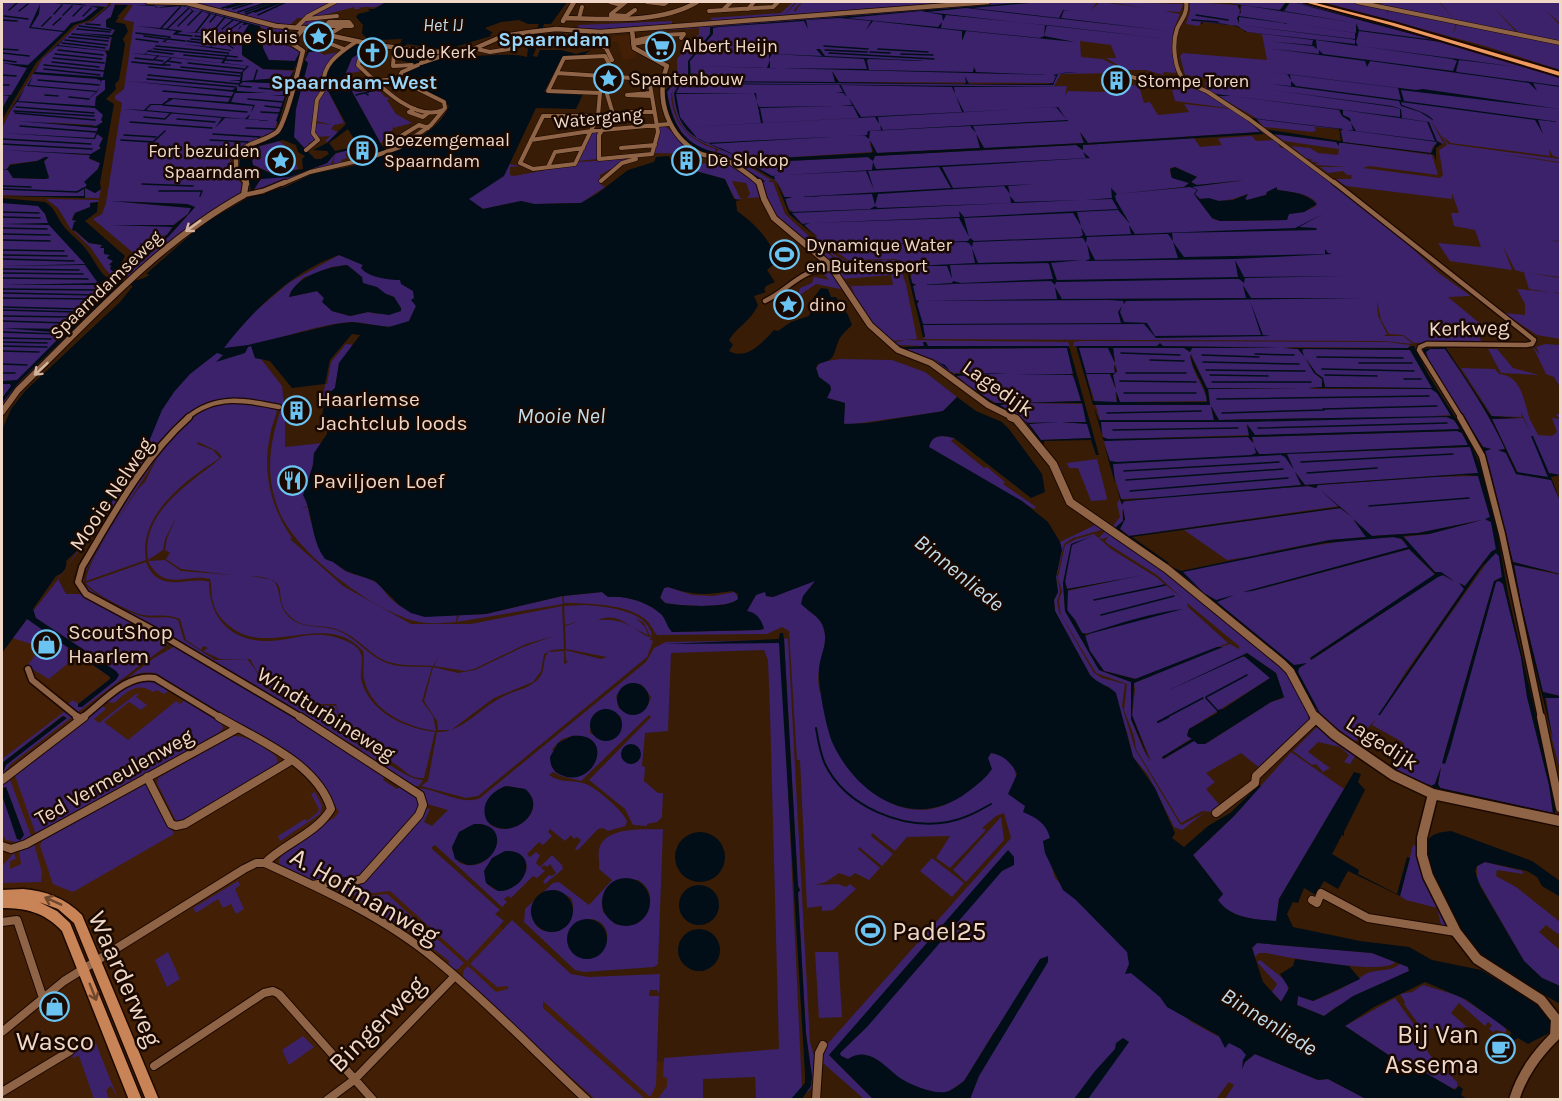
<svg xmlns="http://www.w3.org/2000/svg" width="1562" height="1101" font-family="Karla,sans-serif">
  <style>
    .built { fill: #432005 }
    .green { fill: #3b226b; fill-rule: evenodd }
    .water { fill: #010e17; fill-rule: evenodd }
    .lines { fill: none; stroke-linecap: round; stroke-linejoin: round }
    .stream-far1 { stroke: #010e17; stroke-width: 1.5 }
    .stream { stroke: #010e17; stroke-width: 2 }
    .minor-far3-casing { stroke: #1b0800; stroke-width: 5 }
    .minor-far2-casing { stroke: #1b0800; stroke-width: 7 }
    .minor-far1-casing { stroke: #1b0800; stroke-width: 9 }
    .minor-casing { stroke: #1b0800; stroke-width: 10 }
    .tertiary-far3-casing { stroke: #1b0800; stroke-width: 6 }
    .tertiary-far2-casing { stroke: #1b0800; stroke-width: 8 }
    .tertiary-far1-casing { stroke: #1b0800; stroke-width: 10 }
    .tertiary-casing { stroke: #1b0800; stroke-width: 13 }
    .primary-casing { stroke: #1b0800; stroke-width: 3 }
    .motorway-casing { stroke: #1b0800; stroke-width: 4 }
    .minor-far3 { stroke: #8f6346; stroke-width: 4 }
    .minor-far2 { stroke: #8f6346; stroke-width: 4.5 }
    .minor-far1 { stroke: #8f6346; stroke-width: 6 }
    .minor { stroke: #8f6346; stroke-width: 8 }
    .tertiary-far3 { stroke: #8f6346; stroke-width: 4.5 }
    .tertiary-far2 { stroke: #8f6346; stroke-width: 6 }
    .tertiary-far1 { stroke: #8f6346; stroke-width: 8 }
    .tertiary { stroke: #8f6346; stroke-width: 10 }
    .primary { fill: #c88456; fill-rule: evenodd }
    .motorway { fill: #ee9a60; fill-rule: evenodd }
    .oneway { stroke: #d3b4a0 }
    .oneway2 { stroke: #70462c }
    .labels { text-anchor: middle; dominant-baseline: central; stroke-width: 5; stroke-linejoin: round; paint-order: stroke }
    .far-water-label { font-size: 18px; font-style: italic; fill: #c2dcec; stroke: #190901 }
    .far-poi-label { font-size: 18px; fill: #f0d7c7; stroke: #190901; text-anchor: start }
    .far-street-label { font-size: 18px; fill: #f0d7c7; stroke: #190901 }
    .far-quarter-label { font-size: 20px; font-weight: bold; fill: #98d5f9; stroke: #190901 }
    .street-label { font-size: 21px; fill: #f0d7c7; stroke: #190901 }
    .poi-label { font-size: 21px; fill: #f0d7c7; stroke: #190901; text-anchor: start }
    .water-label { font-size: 22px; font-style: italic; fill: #c2dcec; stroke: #190901 }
    .near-street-label { font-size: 26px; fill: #f0d7c7; stroke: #190901 }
    .near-poi-label { font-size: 26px; fill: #f0d7c7; stroke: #190901; text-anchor: start }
  </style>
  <rect width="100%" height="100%" fill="#391c06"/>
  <path class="built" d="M630,35L631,47L637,52L635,58L623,60L618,42L609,41L614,36Z
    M13,638L78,655L120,683L154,658L320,742L422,859L655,1062L665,1061L668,1067L704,1099H2V653Z"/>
  <path class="green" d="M2,2L178,3L270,27L290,29L284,44L300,52L295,61L267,60L263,48L261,27L250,24L242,35L243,56L263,69L293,71L290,77L250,81L289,85L274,131C249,146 210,149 243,185L240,194L232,197L236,198C197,219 165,246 133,278H121L123,275H111L106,270L90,247L70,228L58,208L46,199L99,200L98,202L90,203L91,207L75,213L72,218L77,221L75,224H78L73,226V230L89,243L102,245L101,248L106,247L103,252L110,254L107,258L113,261L110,264L112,265L110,268L112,271H126L123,268L134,266L129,260L133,253L130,250L93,219L102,214L106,203L122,103L115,99V96L124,89L134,22L123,20L133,5L115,4L111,17L106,20L107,27L115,30L111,36L110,49L105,51L107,55L103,77L94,78L105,80V90L96,97L95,106L91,107L100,110L103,115L102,123L95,127L93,125L44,122L99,128L94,138H83L94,139L97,134L100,135L103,139L100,149L91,154H67L90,155L89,159L100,163L98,169L86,182L87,185L85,187L95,193L101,189L99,198L2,195V128L12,108L42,59L78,25L92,21L112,3L109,2L106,7L94,5L100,7L85,21L73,24L38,57L2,115ZM45,157H48L43,163L49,176L46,179L13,178L7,169L10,164L37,161ZM122,202L187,204L195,207L169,236L128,274L154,245L138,244H155L166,236L162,235H168L172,226L188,214L191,208Z
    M163,2H386C373,11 370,5 358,8L361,9H354L355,7C343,10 332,12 320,17L323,18L316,25L307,24L305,27L300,26L304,18H297L288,27L189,3Z
    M793,2H795L783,17L797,2H801L794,10L795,12L802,2H1097L1091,10L1100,2L1146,8L1107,2L1183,4L1180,12L1164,11L1180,14L1173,31L1172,51L1176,73L1164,72L1163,75L1146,70H1121L1120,66L1106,58H1116L1111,45L1080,41L1081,57L1102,59L1119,67L1121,73L1061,74L1054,86H1067L1065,96L1068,91L1105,92L1104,88L1120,80L1111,81L1110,78L1125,77L1131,85L1139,86L1144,103L1150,102L1158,115L1189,112L1184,104L1231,109L1267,134L1260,132L1088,143L1080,132L1084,143L984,148L977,135L980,148L877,153L869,141L872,152L746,160L737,156L741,161L724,151L740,161C730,161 725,153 716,153L718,150L724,151C691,140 676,130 672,93L678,82L671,94C672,122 689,141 715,149V153C683,146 672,121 667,92L677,77V59L699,34V28L654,31H574L579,25L672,21V24L711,20V18L781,13ZM832,71L839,82L1054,83L1053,85L762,82H836Z
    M1190,2L1237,5L1241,13L1240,5L1250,6L1223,2H1286L1280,10L1284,11L1290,2H1301L1414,31L1560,75V158L1553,156L1549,149L1550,156L1451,143L1442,136L1448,144L1560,159V162L1502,154L1560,163V241L1551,240L1560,242V277L1528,273L1560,278V293L1552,292L1560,294V339L1537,335L1504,313L1525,315V304L1517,289L1550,292L1529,289L1524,273H1526L1515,270L1503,246L1512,270L1450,261L1438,243L1481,247L1475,230L1454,226L1451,213H1459L1452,193V199L1346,186L1335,179H1351L1352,175H1347L1343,171L1328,173L1320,167H1347L1316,165L1315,164L1319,163L1310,161L1313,160L1306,158L1291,146L1310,148L1318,153L1338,155L1339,147L1338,149L1284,141L1274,134L1336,142L1338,145L1339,143H1344L1432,155L1438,175L1369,166L1363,168L1440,178L1443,175L1439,150L1447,145L1430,119L1444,144L1437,141L1428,122L1438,143L1433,146L1431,153L1343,142L1341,129L1314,127L1316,130L1313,132L1264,127L1256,118L1204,88L1208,86L1204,84L1208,81L1207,78L1185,75L1180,56L1183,53L1267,60L1262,34L1247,32L1238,26L1201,22L1199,26L1186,24L1190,11Z
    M1322,2H1350L1387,9V15L1389,9L1456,23L1453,34L1457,24L1560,44V70L1485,46Z
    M1380,2H1439L1453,18L1440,2H1560V23L1546,11L1560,25V42L1519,33L1493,7L1518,34L1397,9L1383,6Z
    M368,44L372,46L357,58V67L361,71L346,74L351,90L373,83L385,97L390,98L387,100L396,114L412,123L393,128L391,123L393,129L383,140L381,144L344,77L352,58L368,48L366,46Z
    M317,51L324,55L338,52L320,78L322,88L318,96L312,134L316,139L315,142L308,143L312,147L304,149L294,137C293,116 297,83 308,63L305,60L308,52Z
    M326,87L344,123L334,125L331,129L338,132L328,142L325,141L330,136L317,137L314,133L316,123L332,125L316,121L319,99Z
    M1197,88L1228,108L1175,101L1172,90Z
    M663,126C672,129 688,146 697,154L654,153L659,128Z
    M596,132L598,133V159L578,161L591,133Z
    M1252,136L1256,141L1275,140L1281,148H1284L1276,141L1387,225L1440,274L1468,294L1470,296L1448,297L1483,326L1474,328L1482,342L1414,343L1403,335L1389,334L1381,320L1377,300L1378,316L1387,334L1384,336H1403L1413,344L1384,341L923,339L925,337L922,326L924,324L921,323L917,303L919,301L916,300L913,286L916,285L912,283L910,266L895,259L848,260L818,239C824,245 832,254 840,258C860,269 887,252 906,265L908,273H905L904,266L898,262L872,263L899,264L906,284L917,339L891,341L876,328L843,281L845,280L855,294L851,286L893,285L891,275L842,279L805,243L813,240C825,250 837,265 853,264L837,259L815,240L817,236L791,214L793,212L789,209C777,174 777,183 749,163L868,157L873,161L875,156L1076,145L1082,150L1083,145L1194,138L1200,147L1222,145L1218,139L1221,138ZM1175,167L1197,177L1191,182L1197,185L1242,181L1120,194L1184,187L1189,183L1171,177L1170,168ZM1276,189C1289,193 1303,191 1315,201L1316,206L1304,212L1289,214L1286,220L1220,221L1213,219L1196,197C1214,204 1231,201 1248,194L1245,199L1247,200L1266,195L1267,192Z
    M279,141L291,150L298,169L274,174L253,165L252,162L258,147Z
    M352,149L345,154L347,158L341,160L342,163L348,162L333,165L335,155L330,167L316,170L284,184L254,191L260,179L299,174L327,163L334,154Z
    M713,157C728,162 741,174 756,182L762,197L747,198L750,194L746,183L732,181L740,198H744L736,200L724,179L696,171L701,164L709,163Z
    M625,159L627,160L600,175V184L605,187L581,203L534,204L521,201L483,209L468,199L503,176L509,164L520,166L510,167V175L514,176L568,166L578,162Z
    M741,162L771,180L768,182H773L785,214L812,239L805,241L778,219L768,204L763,185L736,163Z
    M2,201L40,204L94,271L116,284L19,380L14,388L105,298L118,286L122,285L15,391L2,407V403L10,393L2,401Z
    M339,255L363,265L361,268L371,275L400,280L414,291L416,306L409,321C391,333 371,322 351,322C320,324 282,338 252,345L255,358L261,359L282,386L284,405L223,399L208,402L192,411L102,520L58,579L66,594H80L170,643L78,712L68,704L73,700L78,704L110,679V677L78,655L49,679L27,666L41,647L12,638L60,577L137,464L164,400L185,377L224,346L252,314L290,282ZM347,265L356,272L362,284L394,297L401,308L378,314L368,312L350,316L332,311L324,298L317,291L289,297L291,291L304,277L318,274L331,267Z
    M820,270L834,273L838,278L835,280L845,290L816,284L797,297L800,288L812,283L814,277L829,280Z
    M905,340L1068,342L1070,346H928L926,342H923L924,346L899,345L902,349C913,353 927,356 938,362C963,378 983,403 1012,411L1000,406L1001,404C993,404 964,382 955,376L962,373H952L938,361L906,349L1067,348L1074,373L1071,374L1077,383L1081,401L1021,403L1083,404L1086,422H1062L1088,424L1091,438L1041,440L1029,424L1040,422L1028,423L1024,420L1061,468L1068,491L1076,506L1026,426L952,377L903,351L893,343Z
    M1081,341L1388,342L1410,345L1408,348L1283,347L1298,349L1304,356L1302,350L1304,349L1410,350L1432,388L1325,387L1323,378L1316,373L1306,358L1314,373L1322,379V387L1308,389H1432L1437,393L1451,415L1417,417C1431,417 1457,412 1459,430L1255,435L1246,425L1250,435L1112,439L1248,437L1254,443L1252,437H1254L1457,431L1462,433L1468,445L1288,454L1469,447L1473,452L1478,473L1305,485L1295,472L1302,485L1168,497L1308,486L1316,488L1318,485L1432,477L1478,476L1490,517L1486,520L1491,522L1496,549L1491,552L1465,586L1460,583L1464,589L1405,673L1379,715L1493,554L1496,553L1499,556L1502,577L1494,581L1444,755L1445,763L1496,582L1499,581L1503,584L1521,657L1527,697L1549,785L1553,813L1440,788L1438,784L1441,767L1434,786L1423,783L1391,767L1404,743L1372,725L1376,719L1355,742L1326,720C1354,748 1394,775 1431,787C1468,800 1515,806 1554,814L1551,817L1444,794L1393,772L1319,719L1294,675L1171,570L1172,567L1194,584L1182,572L1253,556L1227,560L1184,530L1340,508L1352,517L1321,490L1339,506L1129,536L1120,529L1125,519L1122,508L1123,521L1115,528L1167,564H1164L1112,527L1120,517L1117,503L1120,499V502L1166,497L1121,499L1111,465L1117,463L1110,461L1104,442L1107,439L1103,437L1100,422H1246L1332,418L1219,420L1211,407L1214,420H1100L1095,403L1210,405L1208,389L1303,388H1207L1191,354C1188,367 1205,386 1207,401L1120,402L1115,391L1117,402H1095L1086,374H1110L1115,388L1113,375L1117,372L1116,365H1114L1115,373H1086L1078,348H1108L1115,363L1113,348H1184L1190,352L1192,348L1279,347L1073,346L1074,342ZM1354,519L1369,535L1372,536L1418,533L1482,520L1429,534L1403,537L1435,572H1441L1453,581L1443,575L1439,576L1311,660L1310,658L1314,655L1435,575L1409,549L1246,593L1409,547L1400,538L1393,537L1344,541L1254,555L1330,540L1366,537Z
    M346,344L354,345L339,363L335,388L326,396L325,401H320V393H324L325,384H327L331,362Z
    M1545,344L1560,345V387L1554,377L1546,374L1533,347L1540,355L1536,347Z
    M1430,349H1445C1467,381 1488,413 1505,448L1502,451L1506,453L1516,474L1551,480L1560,501V574L1513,562L1485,451L1491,449L1483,447L1429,362L1425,352Z
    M1488,349H1497L1513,368L1539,375L1501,373Z
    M840,359L892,360L925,372L957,397L943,411L938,412L847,425L843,422L845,403L827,398L831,388L819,377L816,368L821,362Z
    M1461,368L1495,369L1499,374C1520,376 1523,396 1528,413C1529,420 1535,428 1538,435L1552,436L1557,432L1552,418L1559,419L1556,414H1560V475L1549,473L1532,436L1548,477L1518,473L1492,419L1523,418L1531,433L1521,412L1522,417L1492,416Z
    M236,402L277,409C276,418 271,426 270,436C262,472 271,508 292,538L290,539L343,586L411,624H471L562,606L564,649L552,650L544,654L541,671L533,682L494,698L451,730H438L437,721L424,701L433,667L458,673L475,670L523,647L554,636L526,644L474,669L465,671L434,666L438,657L433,666C415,665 393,667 378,657C363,647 354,635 336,629C322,624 305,629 292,618C267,597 299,578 249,576L270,579L275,582C281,593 278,606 288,616C302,630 319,624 336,630C357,637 369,658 390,664C403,668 419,666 432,667L422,701L433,716L436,731C406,727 371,711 364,679C362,669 365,660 363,651C327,610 271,657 232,628C223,622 215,612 213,602C211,595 212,586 210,579C186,573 165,593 148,561L165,560L181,571L232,575L181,569L166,559L170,553L165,550L167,538L177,516L165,539L163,550L148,560C140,511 191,483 222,457L217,451L198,442L200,438L197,444L213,450L220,458C187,479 138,514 146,560L86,581C86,562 126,508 138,489L145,482L158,456L99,548L84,574V582L82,583L83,570C106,531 172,416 214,404C220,402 230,403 236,402Z
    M281,409L288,410L289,413L285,414V447L323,443L314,454L308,506L301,509L308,507C310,529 326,562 348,572C356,576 365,576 373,581C381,585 384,591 389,597C411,618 429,617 457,615L456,622C441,623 425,625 411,620C369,607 296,553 279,511C265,476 269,444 281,409Z
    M943,436L954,438L951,441L984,468L987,467L1005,482L1003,484L1036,507L1034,509L931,450L929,447C931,439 935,436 943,436Z
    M1097,459L1107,498L1106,500L1091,501L1078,468H1069L1067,463Z
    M1097,524L1105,529L1073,538L1064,544L1057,575L1060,591L1057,602L1059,612L1094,673L1102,678L1125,684L1122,706L1135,749L1180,824L1182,825L1204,813L1182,830L1174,827L1148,775L1133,757L1127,732L1109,687L1098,683L1090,675L1055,611L1054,600L1058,592L1056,577L1061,551L1060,542Z
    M1106,530L1160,566L1287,672L1313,718L1261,769L1241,753L1206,773L1215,782L1206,789L1222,808L1213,812L1202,811L1181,823L1136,749L1134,736L1124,710L1127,684L1096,673L1061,615L1059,601L1062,591L1058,578L1065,545L1076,539L1094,534L1111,549L1156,577L1183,599L1157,575L1108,544L1105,541L1108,537L1102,539L1099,538ZM1071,545L1065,579L1067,589L1123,579L1067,591L1068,612L1075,620L1082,633L1090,634L1084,637L1090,651L1104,671L1137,679L1228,643L1188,607L1187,603L1239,646V649L1230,644L1218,648L1134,683L1135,690L1132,715L1151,761L1144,751L1131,719V682L1099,670L1065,611L1063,583ZM1247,653L1276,673L1284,698L1271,702L1207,743L1198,744L1194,740L1164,759L1162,757L1192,738L1187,734L1189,729L1270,678L1246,657H1241Z
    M146,562C159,596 190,575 209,582C209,618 231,642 269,641C295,640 314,629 341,639C347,641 357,645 360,652C364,659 360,671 361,679C369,712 404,728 435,732L424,778C409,779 406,771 395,764C385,757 374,752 364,746L370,742L366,740L362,745L344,734L336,704H296L264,684L250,659H220L203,651L208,648L203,646L201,650L186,640L180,619C167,613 156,617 143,615C130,612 92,593 86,583Z
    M1514,565L1560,575V696L1543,692L1521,603Z
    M812,581H819L807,610C843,631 813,658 819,688C819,692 823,696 823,701C826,719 829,737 838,753C863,796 915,830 960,796C966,791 977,785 980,778C984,771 987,760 990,753L1004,755L1014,767L1021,797L1041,817L1052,837L1044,841L1055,878L1128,952L1131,973L1157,989L1190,1021L1241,1049L1247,1055L1243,1060V1066L1245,1062L1255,1054L1318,1080L1328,1079L1366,1099H1225L1234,1085L1229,1082L1216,1099H1088L1127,1042L1120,1043L1092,1080L1086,1083L1076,1099H970L997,1030L994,1032L964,1081L945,1094L929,1093L838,1055L898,989L829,1055L873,1099H864L823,1063L821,1061L823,1049L1011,838L1004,813L996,816L982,828L986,830L950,868L936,858L950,836L907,837L895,851L872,833L871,836L893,854L882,866L859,847L858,849L880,868L869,880L855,873L850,877L839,873L826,882L815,885L838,884L846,887L850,884L856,889L833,910L822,911V906L807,908L800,760H797L789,631L782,627L767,634L657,635C653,631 651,624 646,620C629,604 586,603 564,603V596L602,592L608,597C625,595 649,602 662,615C666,620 668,626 672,632L759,630L763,629L758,617L746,611L756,595L765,591L766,596L773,597Z
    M84,583C91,594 132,615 146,617C157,619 167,615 178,620L184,640L215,660L247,659L255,669L263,686L294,704L336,706L342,734L362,747L360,749L176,639L90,593L82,584Z
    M668,587L692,595L713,596L735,592L738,599C728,609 679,606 665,603L660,597L664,588Z
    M562,596L563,604L457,622L459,615L486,614Z
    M586,605C608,607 646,610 652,635L650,636L644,623L636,618L645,627L648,635C631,629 618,611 598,620C608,619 620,620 631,626C639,631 644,636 653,638L649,639L653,641L647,657L478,796L466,798L421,786L428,781L437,732C463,733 481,706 506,695C517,690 531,688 539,678C546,670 542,660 548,652L564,651V664L568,662L566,660L565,650L601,659L607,657L566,649L565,626L580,621L565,625L564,606Z
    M788,638L810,1042L814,1056L813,1086L806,1094L812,1077L806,1034L798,892L800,890L798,886L784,639Z
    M781,640L801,1068L802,1087L795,1099H756L755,1077L703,1079V1099H658L667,1086V1078L663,1077L664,1058L779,1049L770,711L768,660L764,650L671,653L668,731L645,733L642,766L645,767L644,781L658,793H663L662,817L657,822L647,824V826L633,825L625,809L589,780L651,717L649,715L581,781L561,776L553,772L549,775C561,784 573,779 586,784C595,787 626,813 627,822L625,826L608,831L603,828L598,829L578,850L575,849L581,840L577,837L574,839L571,835L565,841L550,829L548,832L552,836L543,845L539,842L527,854L530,857L536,852L540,855L536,863L540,867L552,855L562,865L563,869L545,884L543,881L549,875L552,876L556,873L550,864L547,867L544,865L541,868L545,871L537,878L533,876L511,898L508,896L504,899L507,902L502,907L435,845L431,848L500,910L495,914L504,921L467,961L390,891L349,896L327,884L350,887L362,882L426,808L430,809L424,822L432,826L448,810L427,804L425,796L418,788C438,789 461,806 480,798L646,662L654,648L666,642ZM638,684L642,685L651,697C648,713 631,718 619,708L616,696L623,687ZM607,710L620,716C627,730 613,738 600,739L590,733L592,717ZM572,736C609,733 603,776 569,777L552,749L562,739ZM506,786L525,789C550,810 512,841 489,824L498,790ZM483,824L497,843C492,861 475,871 458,862L452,850C458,834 464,824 483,824ZM511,851C552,862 502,912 485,880V868Z
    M175,646L349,751L385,776L383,780L397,789L401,786C411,793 422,798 417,812L363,873L356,878L348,880L334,876L313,880L279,865C276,848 321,826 334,818L339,812L319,778L304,764L157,674C127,665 104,702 81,714L154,658Z
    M147,680L158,683L170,690L164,694L157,690L153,692C137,681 127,692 114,703L107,702L127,686Z
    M136,694H139L136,697L147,705L141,710L129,702L104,722L128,740L176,701L180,704L185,700L221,722L223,728L218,735L36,835L14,773L102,705L106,709L94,719L99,723Z
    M1546,696L1560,698V770L1552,739Z
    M65,711L72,717L11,764L2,776L6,765L66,717L62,716L2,763V759Z
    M1318,726L1356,755L1350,764L1344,762L1349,755L1340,747L1318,742L1308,752L1330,768L1323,772L1316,764L1312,765L1293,751Z
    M232,736C248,735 263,747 276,756L278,764L183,820L176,821L157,783L158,778Z
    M363,748C378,756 409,781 423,780L419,786H414L360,750Z
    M1291,752L1344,789L1279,899L1276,922C1253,919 1232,919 1217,900L1223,894L1193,855L1234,816Z
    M9,777L32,838L20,843L6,840L2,834V795L17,839L22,838L24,835L6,787L2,788V783Z
    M141,784L150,786L174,834L73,892L53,884L40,846L43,839Z
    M315,792L322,806L320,814L280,841L278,836L305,819L307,821L318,812L319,809L311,794Z
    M1001,817L1004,840L966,882L953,870Z
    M663,829L658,964L654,967L584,972L575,970L524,922L525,909L553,883L559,882L589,905L612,880L599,869C600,862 597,853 600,846C609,826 645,830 663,829ZM619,880H638C665,896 643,931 615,924L603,912C600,898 606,887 619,880ZM557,890L571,898C582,923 544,946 533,920C531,913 529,909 534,902C540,894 547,890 557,890ZM586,919C617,917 612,958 584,959L567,942L572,927Z
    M34,844L42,872L41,882L2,883V866L14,853L16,859L10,861V869L21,864L19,851Z
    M1413,845L1417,846L1450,927L1442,929L1437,908L1406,900L1400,896Z
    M932,858L964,883L952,897L920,871Z
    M1485,862L1522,871L1524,874L1497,870L1496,876L1516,887L1560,922V931L1558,934L1546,925L1539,932L1560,950V986L1542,978L1524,961L1477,879V866Z
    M238,881L240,885L235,889L244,909L236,914L231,904L223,908L218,899L196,913L193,908Z
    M387,894L464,963L458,969L453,970L448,965L449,961L421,939L417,940L416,935L404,928L400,929V925L388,918L383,919L381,915L370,908L366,909V905L353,898Z
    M512,920L571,974L588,977L660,974L659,994L657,990H650L649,996H659L656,1086L650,1097L543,1001V1008L645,1099H595L462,979L464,970L468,966L496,992L508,989V986L497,987L470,964Z
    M1257,943L1372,953L1395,962C1385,976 1285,957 1266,953H1259L1255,957L1252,947Z
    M168,952L180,979L167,987L155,960Z
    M815,952H838L842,1017L819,1018Z
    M1260,960L1286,981L1289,992L1282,1002L1272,992L1277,984L1257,962Z
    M1400,964L1408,967L1409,971L1336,1007L1324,1016L1297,1005L1298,996L1313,1001C1331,994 1348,986 1364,975C1375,968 1389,973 1400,964Z
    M1423,985L1459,996L1501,1024L1506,1029V1033L1496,1030L1493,1032L1489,1029L1492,1025L1488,1022L1485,1026L1459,1003L1451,1013L1467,1027L1439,1031L1431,1028L1424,1032L1404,1004L1405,1002L1400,994L1412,992Z
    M1395,998L1420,1033L1410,1036L1403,1035L1404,1039L1422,1042L1429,1054L1457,1082V1087L1453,1089L1420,1070L1396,1060L1345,1026Z
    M303,1036L314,1047L289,1065L282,1050Z
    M95,1041L97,1046L118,1099L111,1086L106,1090L109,1099H94L79,1056L72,1058L74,1053Z"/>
  <path class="water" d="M41,2L105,7L89,20L74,25L36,63L2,120V109L9,96L2,95H11L27,68L2,63L28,65L63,32L29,28L40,4L39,14L31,27L64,31L71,23L83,20L98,8L81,4Z
    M386,2H567L551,24H544L536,47L547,48H536L533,56L537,57L540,50H561L576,54L591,50L582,56H563L544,92L583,94L576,109L536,108L504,176L469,199L483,209L521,201L534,204L581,203L598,193L628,170L654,162L656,157L669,156L673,165L725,179L734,199L740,200L736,201L737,211C755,224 769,238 776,258L773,259L775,263L767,270L775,282L766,286L764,290L766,292L754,296L758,305C750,322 738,326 729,340L733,345L729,351C747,361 763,342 774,330L778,331L791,322L809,316L813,305L811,301L821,288L828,289L831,297H836L848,315L852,325C847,330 841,335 839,340C832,356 837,359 818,364L816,368L819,377L830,385L831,390L827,398L845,403L844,424L868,423L938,412L943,411L957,397L976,411L1002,422L1009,429L1042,474L1045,492L1031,498L954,438C943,435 932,434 929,447L1022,501L1048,522L1060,542L1062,550L1056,577L1058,592L1054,600L1055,611L1090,675C1098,684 1108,685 1116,693L1133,757L1155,788L1175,833L1172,838L1184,847L1208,826L1230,813L1259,785L1261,786L1234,816L1193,855L1223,894L1218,900C1232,919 1254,919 1276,921L1279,899L1354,772L1361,774L1358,782L1365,790L1344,832V836L1342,835L1332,854L1359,870L1358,874L1397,894L1407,857L1410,858L1400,896L1348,871L1338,889L1324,881L1316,895L1304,888L1298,903L1293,902L1287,914L1293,927L1360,941L1409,947L1432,960L1481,970L1537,1004L1545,1012L1552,1024L1560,1029V1037L1551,1032L1528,1044L1518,1038L1513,1041L1510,1038L1511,1032L1467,1000L1425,982L1374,1007L1345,1026L1399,1062L1424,1072L1455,1090L1459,1086L1463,1089L1461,1095L1467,1099H1366L1328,1079L1318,1080L1255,1054L1245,1062L1242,1069L1243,1060L1246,1055L1241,1049L1229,1043L1225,1048L1219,1036L1167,1007L1160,997L1131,973L1125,974L1129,964L1127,952L1076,900L1063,890L1045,853L1043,841L1050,838C1046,823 1037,818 1023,812L1025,806L1008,794L1017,774C1012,763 1003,755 991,753L988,758L992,769C986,778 977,785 969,791C916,832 859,798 833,744C826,728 818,686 819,669C821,650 829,644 823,626C819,616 808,611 801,604L803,596L815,581L773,597L766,596L765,592L756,595L747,611C756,612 762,620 764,629L759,630L672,632C667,627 666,620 662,615C649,602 625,595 608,597L602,592L562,596L486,614L425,617L411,613L399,605L375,581L346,571L333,562L325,559C310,539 314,515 303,495L313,465L314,453L327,434V420H321L326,396L335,388L339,363L360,335L352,334L330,360L325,384L292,388L270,361L255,358L251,346L248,347L245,353L216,362L223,355L217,353L190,374L174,392L162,410L143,456L82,546L66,561C68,568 62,574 56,576L33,609L36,618L116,671L119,675L116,680L82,707H78V704L110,679V677L27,619L2,653V430L11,409L25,391L120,302L133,286L126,284L118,286L20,381L2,403V398L11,386L10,384H2V381L17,380L64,333L2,328L68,329L109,288L98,285H2L98,283L85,265L2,266L85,264L49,225L2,224L48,223L45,214L38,206L2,203V198L45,202C54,207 56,215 62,224C68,233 78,239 85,248C92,256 97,268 104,275C115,287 136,282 148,276L149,274H146L203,224L251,196L250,182L239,169L241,152L282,130L308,49L328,50L309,52L305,60L308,63L296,109L294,137L315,159H321L329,154L327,151L313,150L327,143L346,124L325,85L326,73L332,62L351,46L361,44L367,39L362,33L363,25L356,17L358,14L370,11L368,9H374ZM519,20L528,24H539L528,48L527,57C509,52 471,57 450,58L447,56L426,64L399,52L407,44L452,51L455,47L491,36L490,34L493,33L485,28L501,22ZM402,39L395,59L416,64L403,73L402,80L426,91L449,106C440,129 411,143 390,153L382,146L344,77L352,58L369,47L367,45L378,40ZM348,129L358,146L335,151L329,143ZM283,140L296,145L298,152L305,156L302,159L303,169L272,174L253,165L252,160L259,146ZM359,148L362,159L357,165L312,174L285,187L255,195L254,189L261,179L290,177L327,163L336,153ZM339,255L363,265L361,268C369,278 390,280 400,280L401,284L413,291L414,298L411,300L416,306L409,321L389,327L352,322L336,324L248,345L224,348C253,310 293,271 339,255ZM668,587C696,596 703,595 732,591L738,594V599C729,609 679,606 665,603L660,598L664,588ZM1257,943L1372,953L1408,967L1409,971L1353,996L1324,1016L1297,1005L1298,996L1313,1001L1360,979L1349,966L1295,959L1293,966L1280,974L1289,988L1281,1002L1263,982L1252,948Z
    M1029,2H1041L972,8L1059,18L1063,10L1089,11L1064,10L1061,18L1169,31L966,8L927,12L1168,39L1047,25L1044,36L1045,25L946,15L943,21L942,15L921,11L847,18L938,27L942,22L941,28L1040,38L1044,36L1075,42L966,31L962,41V31L873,21L866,30L871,21L840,18L806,20L808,29L804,21L719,27L713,28V34L690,61L691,81L835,82L832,71L839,82L964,84L966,83L965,76L969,84H1048L1053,83L1056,76L1053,75C1061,73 1068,72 1077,72L1058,74L1053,85L688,82V61L710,34V27Z
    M1216,2L1280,10L1286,2H1290L1284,11L1356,23L1359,30L1434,40L1292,2H1293L1384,25L1560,78L1441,42L1359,31L1356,42L1358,46L1316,40L1317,49L1313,46L1264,41L1312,45L1313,40L1246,32L1237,26L1203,22L1201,25V22C1217,23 1234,23 1247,32L1355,44V40L1351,39L1239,25L1355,39V33L1295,24L1356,33V23L1241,5L1239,16L1291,24L1239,17V24L1237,18L1241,12L1238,5Z
    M110,5H128L117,17H119L115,22L125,24L128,31L123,39L125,44L119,80L115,84L116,89L106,99L114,104L100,183L101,189L95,193L85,188V198H97L2,196H84V188L87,185L84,182L98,169L100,163L89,158L90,155L2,150L91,154L101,148L99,146L103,138L97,134L95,139H92L2,133L94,138L98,128L17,121L96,126L103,122L101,120L103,115L95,108L17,102L8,114L25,88L18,101L95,106L96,97L105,90V80H102L97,92L84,103L96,92L27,86L33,76L29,85L98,91L101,81L97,79L33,74L43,59L35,72L103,77L107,55L105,51L57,46L44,57L68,35L58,45L109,51L112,37L78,33L112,35L115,30L106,27V20L111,17L115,5H111L93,20L90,22Z
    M135,5H154L158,8C169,5 186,2 194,12L202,11L260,26L263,48L269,60L295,61L300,52L296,50L301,52L294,70L263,69L242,55V35L249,24L240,26L235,37L222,36L211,44L212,47L231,50V51L183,44L211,47L210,44L221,36L203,33L233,37L244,23L211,14L197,32L202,33L185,32H195L209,14L202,11L192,12L190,8L182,6L162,28L183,31L173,35L176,31L136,26L160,28L180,6L157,8L154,6Z
    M171,36L165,42L181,44L162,42L145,54L221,63L230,51L224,63L249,66L243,72L242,81L290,77L294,71L288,88L289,84L243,82L238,86L240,81L228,80H240L241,73L247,66L130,53L144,54Z
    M1360,46L1518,67L1459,60L1456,71L1457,72L1560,86V87L1533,83L1537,91L1529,83L1370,61L1367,67L1365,61L1266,48L1319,54V50L1323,54L1453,71L1457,61L1452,59Z
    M816,49H820L825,56L933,61L868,59L867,61L869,70L973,72L974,67L976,72L1051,75L693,66L767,68L770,60V68L867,69L864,59L772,54L769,59V54L703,51L822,56Z
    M1269,72L1416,90L1423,89L1560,109L1401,90L1404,101L1560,122L1538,120L1543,134L1535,120L1401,102L1402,105C1413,109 1429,113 1434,121L1420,112L1401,106L1399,101L1271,84L1291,86V81L1296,86L1401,100L1398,88L1292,75H1290L1291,80L1287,74Z
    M127,81L232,90L237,87V91L267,93H235L231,102L255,105L251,113L253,106L173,99L163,105H151L146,110L245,119L250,114L248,119L276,121L285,96L270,95H285L288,90L278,125L277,121L225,118L215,128L222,118L123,109L144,110L150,104H162L169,99L167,98H171L228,102L234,92Z
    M672,83H674L667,92C672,124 683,146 719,153C724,154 730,159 736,161L742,160C709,136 679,148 674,93L680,83L1068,87H954L955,94L952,87L841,85L847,97L843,93H835L843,92L839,85L681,84L676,93H833H756L757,101L754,93L676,94L680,117L688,127L761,123L757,102L759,107L837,106L760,108L763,123L859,118L853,106H840L852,105L849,98L861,117L962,112L956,96L964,112L1058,107L1066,119L1056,107L878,117L879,124L875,117L688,127L698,139L706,143L867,135L868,131L881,130L880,125L883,130L1067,120L1069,121L973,126L976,133L970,126L870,131L869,139L864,135L709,144L745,160L870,153L873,152L870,140L877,153L980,148L976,134L984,148L1084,143L1080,132L1088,143L1260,132L1254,126L1264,134L1083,145V150L1076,145L875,156L873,161L868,157L749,163L772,176L781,175L774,176L775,180L744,162L736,163L765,181L764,182L727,159L717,154L702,152L689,143L677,133L670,119L664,92Z
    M1202,87L1216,94L1231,96H1219L1252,118L1343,129L1340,131L1343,142L1431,153L1437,142L1347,130H1353L1351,123L1356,131L1435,141L1427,122L1343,110V115L1350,118L1351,122L1342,116L1339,110L1233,96L1400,117V109L1393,107L1272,90L1392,106L1401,109L1402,118L1429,122L1437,141L1442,144L1436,148V161L1434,155L1431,154L1344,143H1339V146L1336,142L1274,134L1278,138L1264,129L1341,141L1339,129L1256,119L1263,128Z
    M1083,152L1090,158L942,167L953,188L1035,184L1008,186L1010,194L1004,186L878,194L875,205L872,194L795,197L951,188L939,167L868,171L874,190L866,171L784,175L872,170L873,162L876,169L1086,158Z
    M45,157H49L44,161L49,178L46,179L13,178L8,170H2L7,169L10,165L37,161Z
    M1175,167L1197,177L1191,182L1197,185L1244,180L1192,187L1198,190L1195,194L1200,199L1209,198L1219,201L1233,200L1248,194L1245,199L1247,200L1266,195L1267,192L1277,187V190C1290,192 1305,192 1317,204L1304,212L1289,214L1287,220L1220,221L1212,218L1194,194L1197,190L1190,187L1117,194L1184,187L1189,183L1172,178L1170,169Z
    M776,181L784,197H793L785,199L789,211L792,212L870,209L875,206L878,208L1011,203L1010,196L1015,202L1081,200L792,213L802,224L810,223L804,225L816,237L789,214Z
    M1111,188L1117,194L1115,196L1116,200L1130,224L1118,210L1077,212L1081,226L1073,213L964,218L969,237L959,218L813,223L960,217L959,211L964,217L1118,209L1112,199L1085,200L1112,198Z
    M111,201L187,204L195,207L169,236L128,274L154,246L138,244C157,242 161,244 173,227L110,225H174L188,214L191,208Z
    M98,202L97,212L85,221L125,256L121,263L126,271H112L110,268L112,266L109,265L113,261L107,258L110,255L104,254V248H100L102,245L89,243L76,231L72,230L74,222L77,221L72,220L75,213L90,207V203Z
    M1323,214L1299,227L1316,228L1317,230L1172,233L1173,241L1168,234H1163L1087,237L1086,243L1083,238H1079L973,242L972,247L969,243L965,242L840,246L968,241L970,238L974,241L1080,237L1083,235L1081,227L1086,236L1131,234L1129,225L1135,234L1295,228Z
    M1173,242L1184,257L1325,254V249L1328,253L1332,254L1235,259L1085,261L1090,259L1087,244L1095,260L1178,258Z
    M972,248L978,263L1082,260L1051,263L1057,280L1238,277L1235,260L1244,277L1344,276L1245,278L1244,283L1239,279H1229L1056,282L1055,285L1051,281L918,285L952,283L953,281L961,283L1053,279L1049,264L1047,263L950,265L952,279L947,266H914L975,263Z
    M347,265L362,277L363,283L377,287L386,294L394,297L401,308V311L389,315L368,312L350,316L332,311L322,302L324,298L317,291L289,297C295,277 326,267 347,265Z
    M908,275H910L912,283L916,285L913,286L916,300L919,301L917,304L923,324L1121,323L1118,312L1122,306L1120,312L1124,322L1147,323L1155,336L1261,335L1250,301L1263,335L1271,336L1156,338L1144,324L923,325L925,337H923Z
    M1243,285L1251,298H1362L1126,301L1124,304L1123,301L1109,300L923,301L1057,299L1055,287L1062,299L1246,298Z
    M923,342H926L928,346H1069L1099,455H1096L1091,440L1044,441V447L1026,422L1017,414L1028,423L1059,422L1029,424L1041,440L1091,438L1087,424L1062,422H1086L1082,403H1021L1081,401L1073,375L1012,374H1073L1067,348L906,349L945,365L952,374L1008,373L955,376L994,403H1017L1000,405L1011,412L991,403L938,362L907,351L895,343L903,347L924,346Z
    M1160,343L1163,346L1280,348H1192L1190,352L1184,348H1113L1115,363L1108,348H1079L1086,373H1115L1114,365L1117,371L1113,375L1116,389L1110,374H1086L1093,401L1117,402L1116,391L1120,402H1207C1207,386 1192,371 1190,354L1207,388L1303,389H1208L1210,405H1093L1076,346H1157Z
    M1411,346H1414L1428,374L1467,436L1480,465L1496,525L1508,594L1555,799L1556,810L1554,814L1430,787L1391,768L1367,753L1368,752L1401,772L1431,786L1435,784L1441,767L1438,784L1440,788L1553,813L1549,785L1527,697L1521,657L1503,584L1499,581L1496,582L1450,749L1445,764L1442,763L1494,581L1502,577L1499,556L1496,553L1482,567L1380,715H1378L1464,589L1459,583L1465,586L1491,552L1496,549L1491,522L1485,519L1490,517L1478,476L1464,475L1318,485L1316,488L1308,486L1124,501L1122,505L1116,486L1121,499L1124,500L1301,485L1295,472L1305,485L1478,473L1470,447H1466L1287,454L1294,470L1285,457L1281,455L1113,464L1115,483L1104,444L1110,461L1117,462L1251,455L1256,453L1254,446L1259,454H1266L1468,445L1462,433L1457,431L1254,437H1252L1253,443L1248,437L1104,441L1102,437L1108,439L1249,436L1247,424L1255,435L1460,429L1454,420L1447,417L1246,422H1101L1102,435L1094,408L1099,420H1214L1211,406L1219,420L1451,416L1437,393L1431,389L1307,388L1322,387V379L1314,373L1305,358L1316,373L1323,378L1325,387L1432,388L1410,350L1304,349L1302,350L1304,356L1298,349L1283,348H1408Z
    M1451,346L1446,348L1491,416L1519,418L1492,419L1517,472L1548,477L1531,436H1533L1549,473L1560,475L1551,477L1560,501L1551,480L1516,474L1506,453L1498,450L1505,449C1489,413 1467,381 1445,349H1430L1426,352L1429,362L1424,356V349Z
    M1431,366L1483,447L1491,449L1485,451L1513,562L1560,574L1514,565L1521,603L1543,692L1560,696V698H1545L1553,739L1518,599L1504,527L1489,465L1471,429Z
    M1320,490L1352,517L1340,508L1132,537L1169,563L1167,564L1115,528L1123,521V508L1125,519L1120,529L1129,536L1339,507Z
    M1353,519L1372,536L1418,533L1482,520L1429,534L1403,536L1435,572H1441L1454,581L1443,575L1438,577L1311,660L1310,658L1435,574L1409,549L1252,591L1243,592L1408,547L1402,539L1393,537L1325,543L1183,572L1202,591L1172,567L1181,571L1330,540L1366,537Z
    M1092,536L1072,545L1065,582L1067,589L1144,575L1068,590L1067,610L1075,620L1082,633L1086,634C1117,624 1151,613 1183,609L1085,635L1090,651L1104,671L1135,679L1217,647H1223L1134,683L1132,715L1150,762L1131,719V682L1099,670L1065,611L1063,583L1071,544Z
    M1204,593L1216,600L1234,595L1217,602L1294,665L1307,663L1299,668L1298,672L1321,715L1310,701L1293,668Z
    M780,633H783L784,639L798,886L800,890L798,893L806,1034L812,1077L811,1086L801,1100L791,1099L805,1083V1073L779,643L665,644L779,639Z
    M1247,653L1276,673L1284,697L1271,702L1205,744H1198L1194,741L1163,759L1162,757L1192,739L1187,736L1189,729L1217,713V710L1223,709L1270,678L1244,656L1165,692Z
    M617 699a16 16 0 1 1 32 0a16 16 0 1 1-32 0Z
    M590 725a16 16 0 1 1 32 0a16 16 0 1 1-32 0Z
    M63,716L67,718L6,765L2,775V763Z
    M572,736C617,732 595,790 561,775C553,772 550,765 550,757L558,743Z
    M621 754a10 10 0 1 1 20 0a10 10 0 1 1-20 0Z
    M506,786L525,789C551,810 509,844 487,821C479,805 491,791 506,786Z
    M6,787L24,835L20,840L17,839L2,795V788Z
    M474,824C511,822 500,866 467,865L455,859L452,847L459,832Z
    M1451,831L1532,861L1560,881L1559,896L1542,886L1537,877L1527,871L1485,862L1477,866L1475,871L1480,886L1524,961L1542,978L1560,986V1004C1538,991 1513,978 1492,963C1484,957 1475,948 1469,940C1456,923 1421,863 1427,843C1430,833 1442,832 1451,831Z
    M675 857a25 25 0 1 1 50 0a25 25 0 1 1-50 0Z
    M1008,850L1014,857V865L1002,871L867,1027L840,1053L841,1056L848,1059C869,1045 885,1067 900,1078C911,1085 936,1096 949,1091C954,1089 960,1084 964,1081L1040,959L1048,956V962L979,1076L970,1099H873L829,1055Z
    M505,851C539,849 529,891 498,891L486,883L484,871L492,858Z
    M602 902a24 24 0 1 1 48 0a24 24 0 1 1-48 0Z
    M679 905a20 20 0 1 1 40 0a20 20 0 1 1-40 0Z
    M531 911a21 21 0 1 1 42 0a21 21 0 1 1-42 0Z
    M567 939a20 20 0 1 1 40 0a20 20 0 1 1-40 0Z
    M678 950a21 21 0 1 1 42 0a21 21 0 1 1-42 0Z
    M1123,1038L1129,1042L1088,1099H1074L1095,1071L1115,1049L1116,1043Z"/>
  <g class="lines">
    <path class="stream-far1" d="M211,2H214
      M232,2H235
      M2,4L4,2
      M222,8L242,2
      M227,8L249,2
      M233,9L255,2
      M9,10L17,3
      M19,11L28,4
      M238,12L268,2
      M245,12L273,2
      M255,12L282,2
      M54,14L62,5
      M246,14L278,2
      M63,15L72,6
      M258,15L286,2
      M1196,15L1228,20
      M4,16L28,19
      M73,16L82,7
      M83,16L91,8
      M2,20L17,21
      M1192,20L1218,22
      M210,22L216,15
      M86,24L100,25
      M53,25L61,18
      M188,25L202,11
      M42,26L51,17
      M79,26L111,30
      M178,26L192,12
      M77,29L110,32
      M167,29L189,8
      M222,29L233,20
      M226,32L241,22
      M136,33L170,37
      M72,34L109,38
      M174,34L192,36
      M211,34L225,17
      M144,36L166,39
      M195,36L217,39
      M69,37L108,41
      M136,39L158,42
      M168,39L185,41
      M191,39L213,41
      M65,40L107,45
      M187,41L210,44
      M62,43L105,48
      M156,46L228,53
      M824,46L868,49
      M233,48L224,42L234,37L237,41
      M2,49L18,50
      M154,49L227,56
      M878,49L928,52
      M58,50L103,55
      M825,50L867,52
      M148,51L173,54
      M870,52L890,53
      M2,53L29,56
      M829,53L934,59
      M55,54L102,59
      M901,54L933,55
      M184,55L225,59
      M228,56L237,57
      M53,58L104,63
      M135,58L153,60L158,56
      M2,60L16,62
      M155,60L163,61
      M226,60L242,61
      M167,61L181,63
      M52,62L99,67
      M132,62L162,65L171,58
      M188,63L244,69
      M44,65L104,71
      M162,65H170
      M149,67L240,76
      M181,67L241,73
      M44,69L100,75
      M2,75L16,76
      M148,75L239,84
      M147,79L236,87
      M38,80L99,85
      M254,80L257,70
      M2,85H9
      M239,86L251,87
      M259,88L282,90L287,85
      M355,89L370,84
      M352,90L361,91
      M163,91L231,97
      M45,95L58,96
      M356,95L364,93
      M368,95L365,93L377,89
      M69,97L89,99
      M248,99L283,102
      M163,105L247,112
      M265,106L282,108
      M16,107L94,113
      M14,111L94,116
      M261,112L280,113
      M15,113L95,120
      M144,117L165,119L171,113
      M177,119L215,122
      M130,122L212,128
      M20,126L96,132
      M246,128L275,129
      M213,134L260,137
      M124,135L156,137
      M2,139L91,144
      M121,140L153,142L165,131
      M210,140L248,142
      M2,144L92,149
      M185,152L231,155
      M142,184L193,186
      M2,186L31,187
      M2,189L77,192L84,188
      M159,191H202L200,196
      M2,212L39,213
      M2,217L40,218
      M2,228L47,229
      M2,234L50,235
      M2,240L50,241
      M2,250L64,251
      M2,255L67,256
      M2,259L74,261
      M2,269L79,270
      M2,273L83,274
      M2,278L88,279
      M2,289L102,290
      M2,293L97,295
      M2,298L94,299
      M2,307L80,309
      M2,310L77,312
      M2,316L71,317
      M2,321L67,323
      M2,332L56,334
      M2,338L51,339
      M2,342L47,343
      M2,346L47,347
      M2,351L39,352
      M1121,353L1180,355
      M1255,354L1294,355
      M1202,355L1259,357
      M1317,357L1403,358
      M1150,360L1184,361
      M1203,362L1299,364
      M1359,363H1412
      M2,364L27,365
      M1322,369L1414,371
      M1206,370L1305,371
      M2,373H15
      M1126,373H1186
      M1210,375L1268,376
      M1325,375L1377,376
      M1404,379H1421
      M1120,381L1196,382
      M1212,382H1311
      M1124,393H1196
      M1217,399L1429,396
      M1323,409L1437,406
      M1107,413L1201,411
      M1222,413L1324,410
      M1258,428L1447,423
      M1113,430L1238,428
      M1301,462L1453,454
      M1124,471L1279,462
      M1307,473L1377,468
      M1126,480L1283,469
      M1130,491L1288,478
      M1369,506L1469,498
      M1094,600L1165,585
      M1101,615L1174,596
      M1206,697L1247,675
      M1206,698L1217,710
      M1165,718L1203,698"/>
    <path class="stream" d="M1158,722L1168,717
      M816,728C818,740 820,753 825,764C846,807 903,830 948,822C964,819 977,812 991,804"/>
    <defs>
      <path id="minor-far3" d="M610,2L621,5
        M647,2L664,4L667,2
        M1357,2L1560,43
        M748,9L754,2
        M723,10L731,2
        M709,11L773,7L778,2
        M611,15L627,16
        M625,17L635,10
        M579,18L582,7
        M611,18V14L626,2
        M306,19L337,16
        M329,22H349L352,26H326Z
        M297,27L308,16L335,2
        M600,32L593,42L606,48L612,60
        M328,35L343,26
        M654,40L661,39L662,35L684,34L681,38
        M633,41L651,37L654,40L633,44
        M314,45L331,44L344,49
        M375,45L360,57L358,65C377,83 414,123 443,110
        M477,49L490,52L509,49L512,41
        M394,53L393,66L412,65
        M605,56L611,67L600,93L548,91L564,58Z
        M654,58L667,53L673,46
        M421,63L445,55
        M557,73L662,80
        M1122,73L1135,78L1186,82L1208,92L1249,119L1336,184
        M613,77L607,94L613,114L599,135V159L652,154
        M398,79L402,72L418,65
        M649,79L658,132L652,154
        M1185,81C1174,70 1172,44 1177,29C1181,20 1188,13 1186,2
        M650,93L627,95L651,96
        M415,109L409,112L423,117L428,113
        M625,112H654
        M543,116H598L575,164L533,169L520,163Z
        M598,116L600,93
        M531,140L591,131L669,124
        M393,141L419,125L428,128
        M621,148L655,145
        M306,150L318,140L313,133L317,100L324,89C320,65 339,53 357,41
        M548,167L555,152L583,148
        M601,181L622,163L636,159
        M282,184L310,172L366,159L400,147L431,125L445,108L444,102L398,79L376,81"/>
      <path id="minor-far2" d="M1334,182L1534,340L1532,344L1526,345L1427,344L1420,347L1419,350L1461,418
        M244,195L263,191L285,182
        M765,301C792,288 800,268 833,269
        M187,418C215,394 246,400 279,407"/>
      <path id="minor-far1" d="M189,417C143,458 113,515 82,567L78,582L86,594L155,631L302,718
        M1460,417L1482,456L1502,534L1541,718
        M28,669L32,680L79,718
        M82,718C103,702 127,673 155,678L221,718"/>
      <path id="minor" d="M77,717L80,719
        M219,717C258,740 317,763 331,809C316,834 285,843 265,863
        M300,717L420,795L423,805L419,815L362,879C346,885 330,881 313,885
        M1541,717L1560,808
        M147,777L171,824L176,826L185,824L292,760
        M2,780L84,717
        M1216,813L1255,783L1256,776L1316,719
        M2,846L11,849L26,844L238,728
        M1312,900L1317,903L1321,893L1368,918L1456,932
        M2,922L17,920L43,998
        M2,1032L64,981L244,869L256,863H265C324,890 386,918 436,960C489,1003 537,1054 587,1100
        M154,1066L264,993L273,991L279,994L373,1100
        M2,1092L70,1051
        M327,1100L354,1080L454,977
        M816,1100L819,1053L823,1045"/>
      <path id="tertiary-far3" d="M148,2L187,3L276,26L312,29L328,35L375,45L435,52L471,50L503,36L530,32L556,29L600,32L988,2
        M565,18C607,19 660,24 697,2
        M563,21L574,2
        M632,30L634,48L667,66C655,99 668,136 699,153C706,157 715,155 722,158C734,164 750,175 760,184
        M247,184L236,170V155C247,142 264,142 277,132C286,124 299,66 303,51L291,43L304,28"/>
      <path id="tertiary-far2" d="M759,182L764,199L774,218L830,265L870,325L898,350L931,363L988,405L1014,418
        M2,412L18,390C88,322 158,242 244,195L246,182"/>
      <path id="tertiary-far1" d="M1011,417L1016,419L1053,464L1070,502L1167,569L1282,663L1290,671L1315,718"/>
      <path id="tertiary" d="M1315,717L1335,735L1393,775L1433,794L1560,821
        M1433,794L1422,838V855L1428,876L1456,932L1477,959L1541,1000L1556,1019L1555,1036C1536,1055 1522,1074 1514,1100"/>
      <path id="primary" d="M23,889C46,891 65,898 82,915L159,1100H146L74,923L58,909L39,902L57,911L70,923L142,1100H129L62,931C44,912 26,908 2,908V890Z"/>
      <path id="motorway" d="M1304,2H1312L1394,23L1560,72V76L1390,25Z"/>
    </defs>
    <use href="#minor-far3" class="minor-far3-casing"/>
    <use href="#minor-far2" class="minor-far2-casing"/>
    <use href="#minor-far1" class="minor-far1-casing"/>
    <use href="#minor" class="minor-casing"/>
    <use href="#tertiary-far3" class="tertiary-far3-casing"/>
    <use href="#tertiary-far2" class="tertiary-far2-casing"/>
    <use href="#tertiary-far1" class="tertiary-far1-casing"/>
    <use href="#tertiary" class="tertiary-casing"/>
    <use href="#primary" class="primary-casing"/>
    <use href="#motorway" class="motorway-casing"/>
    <use href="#minor-far3" class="minor-far3"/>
    <use href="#minor-far2" class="minor-far2"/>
    <use href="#minor-far1" class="minor-far1"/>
    <use href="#minor" class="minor"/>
    <use href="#tertiary-far3" class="tertiary-far3"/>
    <use href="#tertiary-far2" class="tertiary-far2"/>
    <use href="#tertiary-far1" class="tertiary-far1"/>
    <use href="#tertiary" class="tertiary"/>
    <use href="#primary" class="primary"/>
    <use href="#motorway" class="motorway"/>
  </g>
  <defs><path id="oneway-shaft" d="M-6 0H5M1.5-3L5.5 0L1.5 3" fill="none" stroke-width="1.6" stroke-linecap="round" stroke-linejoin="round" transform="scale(1.5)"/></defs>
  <g class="oneway">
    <use href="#oneway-shaft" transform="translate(193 226) rotate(144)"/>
    <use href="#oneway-shaft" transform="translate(41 369) rotate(137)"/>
  </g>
  <g class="oneway2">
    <use href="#oneway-shaft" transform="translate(53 901) rotate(-156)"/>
    <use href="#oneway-shaft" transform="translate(93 992) rotate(68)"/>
  </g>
  <defs>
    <symbol id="sight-ring" viewBox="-11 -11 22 22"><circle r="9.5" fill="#190901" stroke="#6bc3f2" stroke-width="1.5"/><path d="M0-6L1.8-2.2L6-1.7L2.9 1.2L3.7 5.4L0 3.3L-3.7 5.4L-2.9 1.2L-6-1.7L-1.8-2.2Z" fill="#6bc3f2"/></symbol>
    <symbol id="supermarket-ring" viewBox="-11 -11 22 22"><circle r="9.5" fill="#190901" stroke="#6bc3f2" stroke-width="1.5"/><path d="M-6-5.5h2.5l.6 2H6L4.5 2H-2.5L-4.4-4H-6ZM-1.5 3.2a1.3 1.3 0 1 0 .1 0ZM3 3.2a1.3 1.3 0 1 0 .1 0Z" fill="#6bc3f2"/></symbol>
    <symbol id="church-ring" viewBox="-11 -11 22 22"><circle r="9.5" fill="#190901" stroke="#6bc3f2" stroke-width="1.5"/><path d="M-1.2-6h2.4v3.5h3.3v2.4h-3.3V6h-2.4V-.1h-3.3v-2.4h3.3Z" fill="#6bc3f2"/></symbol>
    <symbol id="building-ring" viewBox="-11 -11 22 22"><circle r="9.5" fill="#190901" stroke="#6bc3f2" stroke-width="1.5"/><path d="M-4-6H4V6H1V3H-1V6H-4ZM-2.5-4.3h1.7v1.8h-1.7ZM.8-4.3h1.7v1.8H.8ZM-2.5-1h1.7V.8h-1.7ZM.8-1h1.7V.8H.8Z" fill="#6bc3f2"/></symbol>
    <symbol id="stadium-ring" viewBox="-11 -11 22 22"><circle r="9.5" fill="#190901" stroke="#6bc3f2" stroke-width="1.5"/><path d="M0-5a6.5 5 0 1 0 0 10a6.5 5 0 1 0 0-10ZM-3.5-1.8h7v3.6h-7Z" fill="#6bc3f2"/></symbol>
    <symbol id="restaurant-ring" viewBox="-11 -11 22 22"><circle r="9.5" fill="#190901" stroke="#6bc3f2" stroke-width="1.5"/><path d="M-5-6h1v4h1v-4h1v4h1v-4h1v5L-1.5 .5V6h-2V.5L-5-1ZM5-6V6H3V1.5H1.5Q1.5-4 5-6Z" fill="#6bc3f2"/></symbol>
    <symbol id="shop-ring" viewBox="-11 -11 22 22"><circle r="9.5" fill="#190901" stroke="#6bc3f2" stroke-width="1.5"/><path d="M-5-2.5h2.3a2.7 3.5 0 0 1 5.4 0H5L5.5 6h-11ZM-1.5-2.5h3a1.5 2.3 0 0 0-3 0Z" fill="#6bc3f2"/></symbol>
    <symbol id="cafe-ring" viewBox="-11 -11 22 22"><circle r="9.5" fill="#190901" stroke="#6bc3f2" stroke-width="1.5"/><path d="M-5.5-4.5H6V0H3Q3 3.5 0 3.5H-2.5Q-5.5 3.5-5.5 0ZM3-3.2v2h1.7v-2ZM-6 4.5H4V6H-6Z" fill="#6bc3f2"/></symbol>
  </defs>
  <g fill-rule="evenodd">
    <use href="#sight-ring" x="302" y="20" width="33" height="33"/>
    <use href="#supermarket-ring" x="644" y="30" width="33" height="33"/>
    <use href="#church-ring" x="356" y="36" width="33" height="33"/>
    <use href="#sight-ring" x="592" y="62" width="33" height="33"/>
    <use href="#building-ring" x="1100" y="64" width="33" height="33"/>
    <use href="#building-ring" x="346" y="134" width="33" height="33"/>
    <use href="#building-ring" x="670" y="144" width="33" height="33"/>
    <use href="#sight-ring" x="264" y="144" width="33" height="33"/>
    <use href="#stadium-ring" x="768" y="238" width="33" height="33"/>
    <use href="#sight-ring" x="772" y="288" width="33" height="33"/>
    <use href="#building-ring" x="280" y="394" width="33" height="33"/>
    <use href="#restaurant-ring" x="276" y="464" width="33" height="33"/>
    <use href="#shop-ring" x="30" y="628" width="33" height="33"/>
    <use href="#stadium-ring" x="854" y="914" width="33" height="33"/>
    <use href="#shop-ring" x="38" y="990" width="33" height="33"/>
    <use href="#cafe-ring" x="1484" y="1032" width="33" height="33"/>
  </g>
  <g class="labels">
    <g class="far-water-label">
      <text x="443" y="25">Het IJ</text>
    </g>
    <g class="far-poi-label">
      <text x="298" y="37" text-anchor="end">Kleine Sluis</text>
      <text x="682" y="46">Albert Heijn</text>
      <text x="393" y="52">Oude Kerk</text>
      <text x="630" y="79">Spantenbouw</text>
      <text x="1137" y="81">Stompe Toren</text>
      <text x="384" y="140">Boezemgemaal<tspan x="384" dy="21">Spaarndam</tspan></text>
      <text x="260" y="151" text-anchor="end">Fort bezuiden<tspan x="260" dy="21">Spaarndam</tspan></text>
      <text x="707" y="160">De Slokop</text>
      <text x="806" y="245">Dynamique Water<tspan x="806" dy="21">en Buitensport</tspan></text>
      <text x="809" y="305">dino</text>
    </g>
    <g class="far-street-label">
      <text transform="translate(598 118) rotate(-6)">Watergang</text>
      <text transform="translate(106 285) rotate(-44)">Spaarndamseweg</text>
    </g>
    <g class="far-quarter-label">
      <text x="554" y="39">Spaarndam</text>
      <text x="354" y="82">Spaarndam-West</text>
    </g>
    <g class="street-label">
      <text transform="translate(1469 328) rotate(-1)">Kerkweg</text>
      <text transform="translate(998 388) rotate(35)">Lagedijk</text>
      <text transform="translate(111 494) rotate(-56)">Mooie Nelweg</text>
      <text transform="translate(326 714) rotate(32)">Windturbineweg</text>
      <text transform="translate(1382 743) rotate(33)">Lagedijk</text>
      <text transform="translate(114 777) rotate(-29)">Ted Vermeulenweg</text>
    </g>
    <g class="poi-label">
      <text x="317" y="399">Haarlemse<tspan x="317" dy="24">Jachtclub loods</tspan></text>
      <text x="313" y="481">Paviljoen Loef</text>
      <text x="68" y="632">ScoutShop<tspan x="68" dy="24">Haarlem</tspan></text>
    </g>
    <g class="water-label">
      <text x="561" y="416">Mooie Nel</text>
      <text transform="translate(959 573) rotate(39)">Binnenliede</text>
      <text transform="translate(1269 1022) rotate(32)">Binnenliede</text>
    </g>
    <g class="near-street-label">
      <text transform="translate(365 896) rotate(30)">A. Hofmanweg</text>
      <text transform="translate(125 979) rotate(66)">Waarderweg</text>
      <text transform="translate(377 1024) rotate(-45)">Bingerweg</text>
    </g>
    <g class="near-poi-label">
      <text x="892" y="931">Padel25</text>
      <text x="1479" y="1034" text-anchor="end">Bij Van<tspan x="1479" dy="30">Assema</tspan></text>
      <text x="55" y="1041" text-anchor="middle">Wasco</text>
    </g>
  </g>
  <rect width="1562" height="1101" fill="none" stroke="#f0d7c7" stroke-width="6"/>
</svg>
